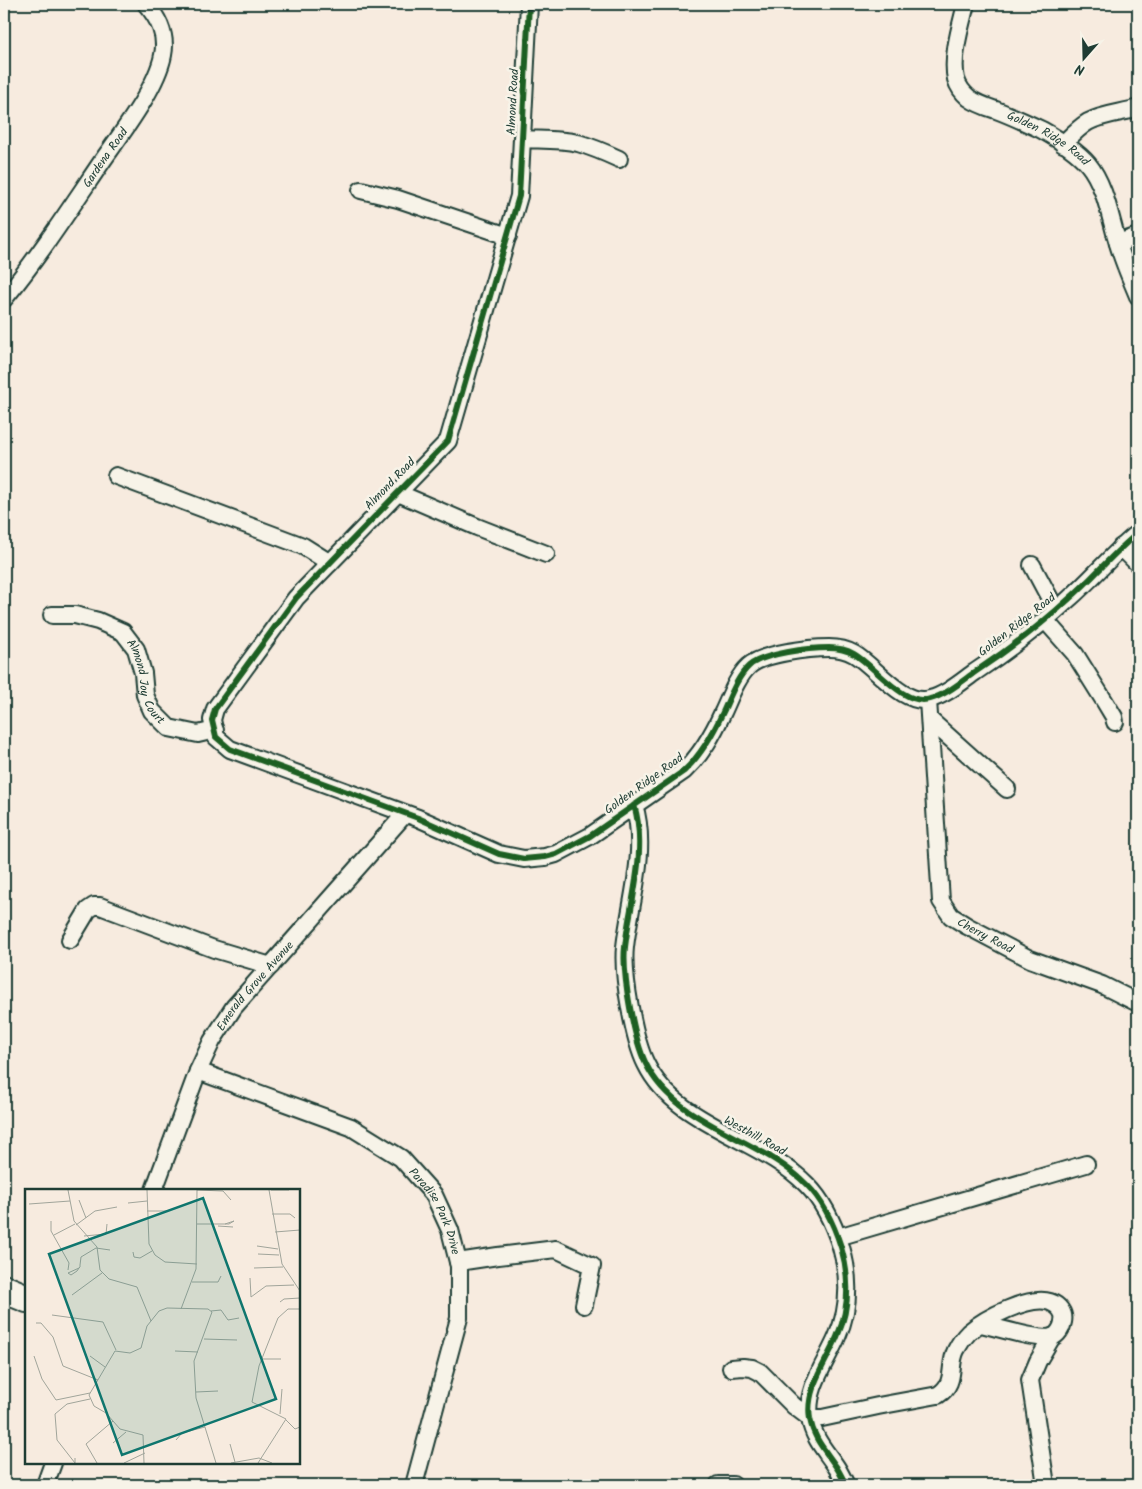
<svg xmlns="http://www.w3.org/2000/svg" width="1142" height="1489" font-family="Kalam,sans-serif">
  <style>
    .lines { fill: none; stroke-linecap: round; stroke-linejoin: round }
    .minor-casing { stroke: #1f3d34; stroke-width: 20 }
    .minor { stroke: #f7f3e8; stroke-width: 16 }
    .cycleway-casing { stroke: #f7f3e8; stroke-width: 9 }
    .cycleway { stroke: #1b5e20; stroke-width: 6 }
    .labels { text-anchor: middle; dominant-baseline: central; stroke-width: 5; stroke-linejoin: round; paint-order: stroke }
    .street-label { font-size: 12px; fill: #1f3d34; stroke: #f7f3e8 }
    .inset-road { fill: none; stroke: #a1a59b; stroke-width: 1 }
    .view { fill: #0f766e; fill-opacity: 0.15; stroke: #0f766e; stroke-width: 2.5 }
    .inset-edge { fill: none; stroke: #1f3d34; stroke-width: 2.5 }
  </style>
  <rect width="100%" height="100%" fill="#f7ebdf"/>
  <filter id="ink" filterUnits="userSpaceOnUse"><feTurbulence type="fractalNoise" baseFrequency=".02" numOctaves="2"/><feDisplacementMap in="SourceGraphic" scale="10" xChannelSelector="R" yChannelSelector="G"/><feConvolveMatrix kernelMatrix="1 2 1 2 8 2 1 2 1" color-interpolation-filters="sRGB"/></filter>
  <g filter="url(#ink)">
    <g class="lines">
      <defs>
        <g id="minor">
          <path d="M529,4L519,196L448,441L296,598L215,709L212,720L216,737L230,749L418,818L499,854L524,859L545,857L556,854L590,836L684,771C702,754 713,734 723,712C730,697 737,677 749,666C763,653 810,648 829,648C838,648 847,650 854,654C875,666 904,707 930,699C946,695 961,682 975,672C1008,650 1041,625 1070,598C1094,577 1113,553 1138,533"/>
          <path id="s1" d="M966,4C961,25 951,57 956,79C958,86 963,93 969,98C977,104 987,107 996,110C1012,116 1027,123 1042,130C1058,139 1076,150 1088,164C1107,187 1111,225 1121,253C1126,268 1132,282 1138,296"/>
          <path d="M522,139C541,140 560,139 578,143C592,147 606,153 619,159"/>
          <path d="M1063,144C1071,136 1078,128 1088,122C1103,114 1122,113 1138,108"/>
          <path d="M361,190L398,199L508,236"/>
          <path d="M1118,243L1138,236"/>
          <path id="s2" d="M4,299C40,255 71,207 103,160C122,133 157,87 163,55C167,35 159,19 146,4"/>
          <path d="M116,476L303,546L330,563"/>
          <path d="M398,493L477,527L546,554"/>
          <path d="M1121,547L1138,564"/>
          <path d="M1032,565L1056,610"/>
          <path id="s3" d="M52,615H75L98,621L123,632L136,649L143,673L145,695L152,711L169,728L198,734L215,730"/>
          <path d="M1045,620L1075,654L1105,702L1114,717L1115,722"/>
          <path id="s4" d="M928,700L941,901L951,916L967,926L1030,959L1102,985L1138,1003"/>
          <path d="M930,720L1007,789"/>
          <path d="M634,805C648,850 630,902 625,947C622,975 634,1040 646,1064C676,1126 762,1138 807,1185C824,1202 834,1225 841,1247C850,1278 850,1308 837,1337C826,1363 805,1389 810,1419C814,1440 826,1451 837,1468C840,1473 843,1479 846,1485"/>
          <path d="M70,940L88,910L94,906H100L214,949L271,966"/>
          <path id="s5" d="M198,1071L351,1127L401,1158L434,1195L450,1230L459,1266V1318L414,1485"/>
          <path id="s6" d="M154,1190L198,1071L212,1041L234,1007L405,814"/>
          <path d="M838,1237L1086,1164"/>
          <path d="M458,1262L498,1256L556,1249L592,1266L584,1305"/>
          <path d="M4,1283L26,1292"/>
          <path d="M4,1295L26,1304"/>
          <path d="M731,1368L743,1367L752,1368L760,1372L794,1406L810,1418H822L878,1406L938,1395C957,1383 948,1366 956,1350C959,1344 964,1337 969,1332C985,1318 1030,1295 1050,1302C1059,1305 1065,1313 1063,1322C1062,1328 1058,1335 1052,1337C1041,1341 995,1327 981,1324"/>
          <path d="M45,1485L53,1463"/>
          <path d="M718,1485H733"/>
          <path d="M1046,1485L1030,1380L1038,1361L1052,1337"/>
        </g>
      </defs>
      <use href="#minor" class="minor-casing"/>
      <use href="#minor" class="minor"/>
      <defs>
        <path id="cycleway" d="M529,4L519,196L448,441L296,598L215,709L212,720L216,737L230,749L418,818L499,854L524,859L545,857L556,854L590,836L684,771C702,754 713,734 723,712C730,697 737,677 749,666C763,653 810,648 829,648C838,648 847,650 854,654C875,666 904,707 930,699C946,695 961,682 975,672C1008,650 1041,625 1070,598C1094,577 1113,553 1138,533
          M634,805C648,850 630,902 625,947C622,975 634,1040 646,1064C676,1126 762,1138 807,1185C824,1202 834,1225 841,1247C850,1278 850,1308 837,1337C826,1363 805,1389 810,1419C814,1440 826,1451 837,1468C840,1473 843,1479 846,1485"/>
      </defs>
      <use href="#cycleway" class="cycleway-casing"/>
      <use href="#cycleway" class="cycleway"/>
    </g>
  </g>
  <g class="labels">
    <g class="street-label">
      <text transform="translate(513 102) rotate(-87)">Almond Road</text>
      <text stroke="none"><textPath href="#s1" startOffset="189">Golden Ridge Road</textPath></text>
      <text stroke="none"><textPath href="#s2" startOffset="174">Gardena Road</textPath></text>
      <text transform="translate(390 484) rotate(-46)">Almond Road</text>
      <text transform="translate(1017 625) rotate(-38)">Golden Ridge Road</text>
      <text stroke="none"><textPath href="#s3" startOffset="130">Almond Joy Court</textPath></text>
      <text transform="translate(644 784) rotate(-36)">Golden Ridge Road</text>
      <text stroke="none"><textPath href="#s4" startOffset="259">Cherry Road</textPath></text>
      <text stroke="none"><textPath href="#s6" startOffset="230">Emerald Grove Avenue</textPath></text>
      <text transform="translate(755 1136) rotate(29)">Westhill Road</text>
      <text stroke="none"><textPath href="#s5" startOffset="286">Paradise Park Drive</textPath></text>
    </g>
  </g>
  <g transform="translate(25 1189)">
    <rect width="275" height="275" fill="#f7ebdf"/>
    <path class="inset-road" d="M43,1L49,32L72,58L75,81L84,90L112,98L126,132M122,1L124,55L130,66L140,73L172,75M172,1L198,2L206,11M244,1L257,75L275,102M246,1H264M54,11L61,29M103,14L122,12M4,15L45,12M122,22H143M247,25H265L270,29M26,32V42L44,74L43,81M172,35H204L209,32L200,35M51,36L70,22L92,18M193,37L208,38M250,43L275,41M29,46L50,35M59,47L81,45L82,35M232,57L253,60M108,63L109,68L115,69L127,62M233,65L254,66M54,79L43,84L46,86L52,82L54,79L55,78V76L56,68L71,59L85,61M229,79L258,78M225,89L226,108L241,97L269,96M167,93H193L196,87M47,106L77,84M255,113L259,110L275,109M156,120L171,80L172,1M186,122L196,121L203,131L214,129M27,126L78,133L91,161M11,134H16L28,148L38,177L73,191M179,150L212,151M150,162L173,163M9,167L17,190L31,211L65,204M65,167L80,178M236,170H256M171,203L193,202M255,225L257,200M261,231L270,240L275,238M151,251L157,244L180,238M88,254L101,243M205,255L210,273M50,269V274L32,251L30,225L42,215L65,210M72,274L61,255L88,232M99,274L120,264M119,274L118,246L95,240L81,224L69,217L64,206L90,162L105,164L116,159L122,137L134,122L142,119L183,120L187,123L169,172L171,209L191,274M206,274L234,269L247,274M233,274L261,230L227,213L234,177L253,129L263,120H275"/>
    <path class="view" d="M178,9L251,210L97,266L24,65Z"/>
    <rect width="275" height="275" class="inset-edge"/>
  </g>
  <rect width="1142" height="1489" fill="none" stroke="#f7f3e8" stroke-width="20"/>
  <rect x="10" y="10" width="1122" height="1469" fill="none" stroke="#1f3d34" stroke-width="2" filter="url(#ink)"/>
  <g transform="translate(1084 58) rotate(200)" stroke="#f7f3e8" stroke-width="4" paint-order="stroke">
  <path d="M0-4L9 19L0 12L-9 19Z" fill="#1f3d34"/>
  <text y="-8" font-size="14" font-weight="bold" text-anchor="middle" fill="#1f3d34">N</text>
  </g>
</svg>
